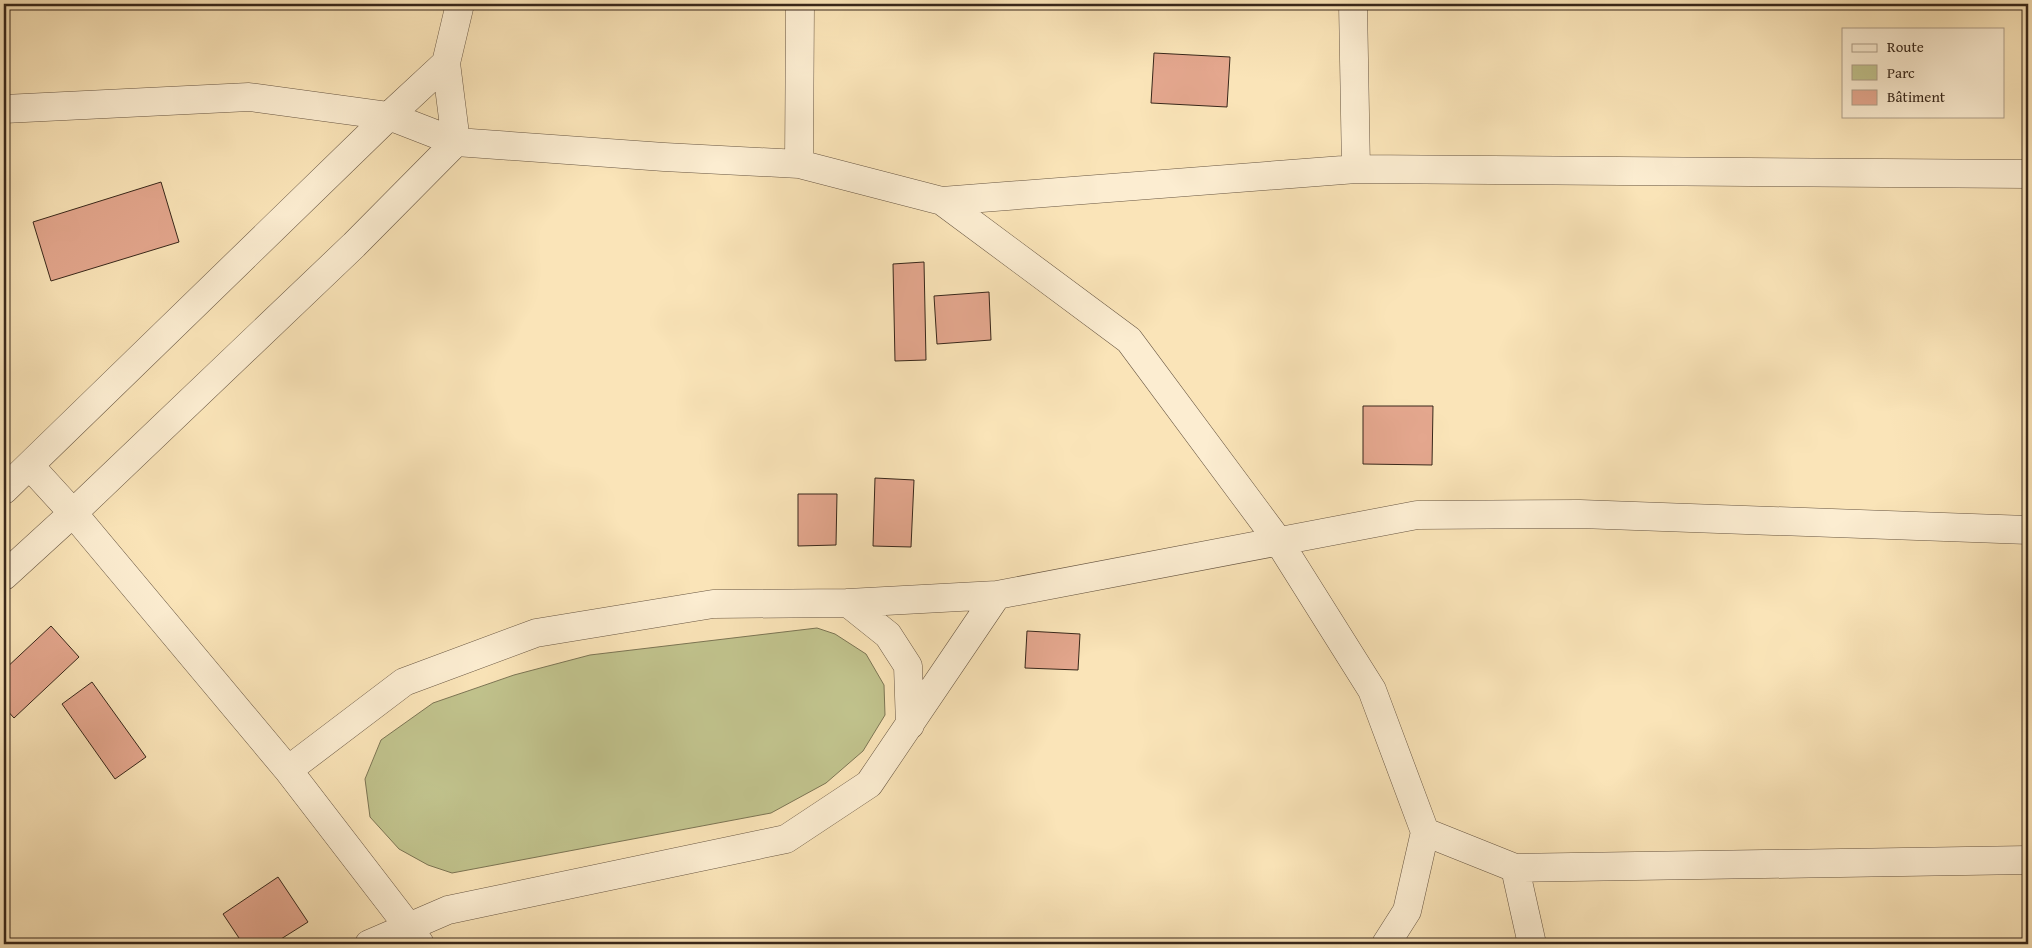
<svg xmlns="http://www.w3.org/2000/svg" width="2032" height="948" font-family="'Gentium Book Plus',serif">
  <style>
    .green { fill: #c1c38d; stroke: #7c7554 }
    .building { fill: #e4a78e; stroke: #38271a }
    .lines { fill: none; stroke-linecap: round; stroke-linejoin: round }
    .minor-casing { stroke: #685642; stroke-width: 29 }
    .minor { stroke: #fcedd1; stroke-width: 28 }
  </style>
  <rect width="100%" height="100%" fill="#fae4b8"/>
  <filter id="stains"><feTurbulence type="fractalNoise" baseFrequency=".004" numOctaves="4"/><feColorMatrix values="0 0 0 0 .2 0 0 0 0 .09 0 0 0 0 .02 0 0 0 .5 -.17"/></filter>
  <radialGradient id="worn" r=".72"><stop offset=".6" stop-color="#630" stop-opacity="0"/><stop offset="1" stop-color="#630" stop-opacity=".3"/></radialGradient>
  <path class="green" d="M817,628L835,634L866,654L884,685L885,715L863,751L826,783L771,813L452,873L428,865L399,849L370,817L365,779L381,740L433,703L514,675L590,655Z"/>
  <path class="building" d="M1154,53L1230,57L1227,107L1151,103Z
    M161,182L179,242L51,281L33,222Z
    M924,262L926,360L895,361L893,264Z
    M989,292L991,340L937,344L934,296Z
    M1363,406H1433L1432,465L1363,464Z
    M875,478L914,480L911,547L873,546Z
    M798,494H837L836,545L798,546Z
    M51,626L79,657L14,718L4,707V670Z
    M1027,631L1080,634L1078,670L1025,668Z
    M92,682L146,757L115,779L62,704Z
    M278,877L308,922L273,944H243L223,914Z"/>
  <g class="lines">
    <defs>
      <path id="minor" d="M1353,4L1356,169
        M4,109L249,97L389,116L456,142L664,157L799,164L942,201L1129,340L1279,542L1372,690L1425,832L1407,911L1386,944
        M456,142L446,63L460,4
        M799,164L800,4
        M942,201L1356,169L2028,174
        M30,466L73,513L288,770L408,926L420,944
        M4,490L389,116L446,63
        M4,576L73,513L354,245L456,142
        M848,603L888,635L908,666L910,725
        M288,770L404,682L536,633L713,604L848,603L997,595L1417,515L1580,514L2028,530
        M1425,832L1515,868L2028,860
        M1515,868L1532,944
        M369,944L448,910L786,839L869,784L997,595"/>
    </defs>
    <use href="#minor" class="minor-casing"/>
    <use href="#minor" class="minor"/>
  </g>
  <rect width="2032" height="948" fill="none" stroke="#fae4b8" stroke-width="20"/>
  <rect x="5" y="5" width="2022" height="938" fill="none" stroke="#38271a" stroke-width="2.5"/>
  <rect x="10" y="10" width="2012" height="928" fill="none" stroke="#38271a"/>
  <rect x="1842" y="28" width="162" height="90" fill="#fcedd1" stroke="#ae9e88"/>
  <rect x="1852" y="44" width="25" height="8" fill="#fcedd1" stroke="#ae9e88"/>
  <text x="1887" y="52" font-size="15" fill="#38271a">Route</text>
  <rect x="1852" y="65" width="25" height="15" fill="#c1c38d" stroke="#ae9e88"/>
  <text x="1887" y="78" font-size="15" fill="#38271a">Parc</text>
  <rect x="1852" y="90" width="25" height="15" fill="#e4a78e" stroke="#ae9e88"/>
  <text x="1887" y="102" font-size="15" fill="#38271a">Bâtiment</text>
  <rect width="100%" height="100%" filter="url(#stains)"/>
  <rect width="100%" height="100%" fill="url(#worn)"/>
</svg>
